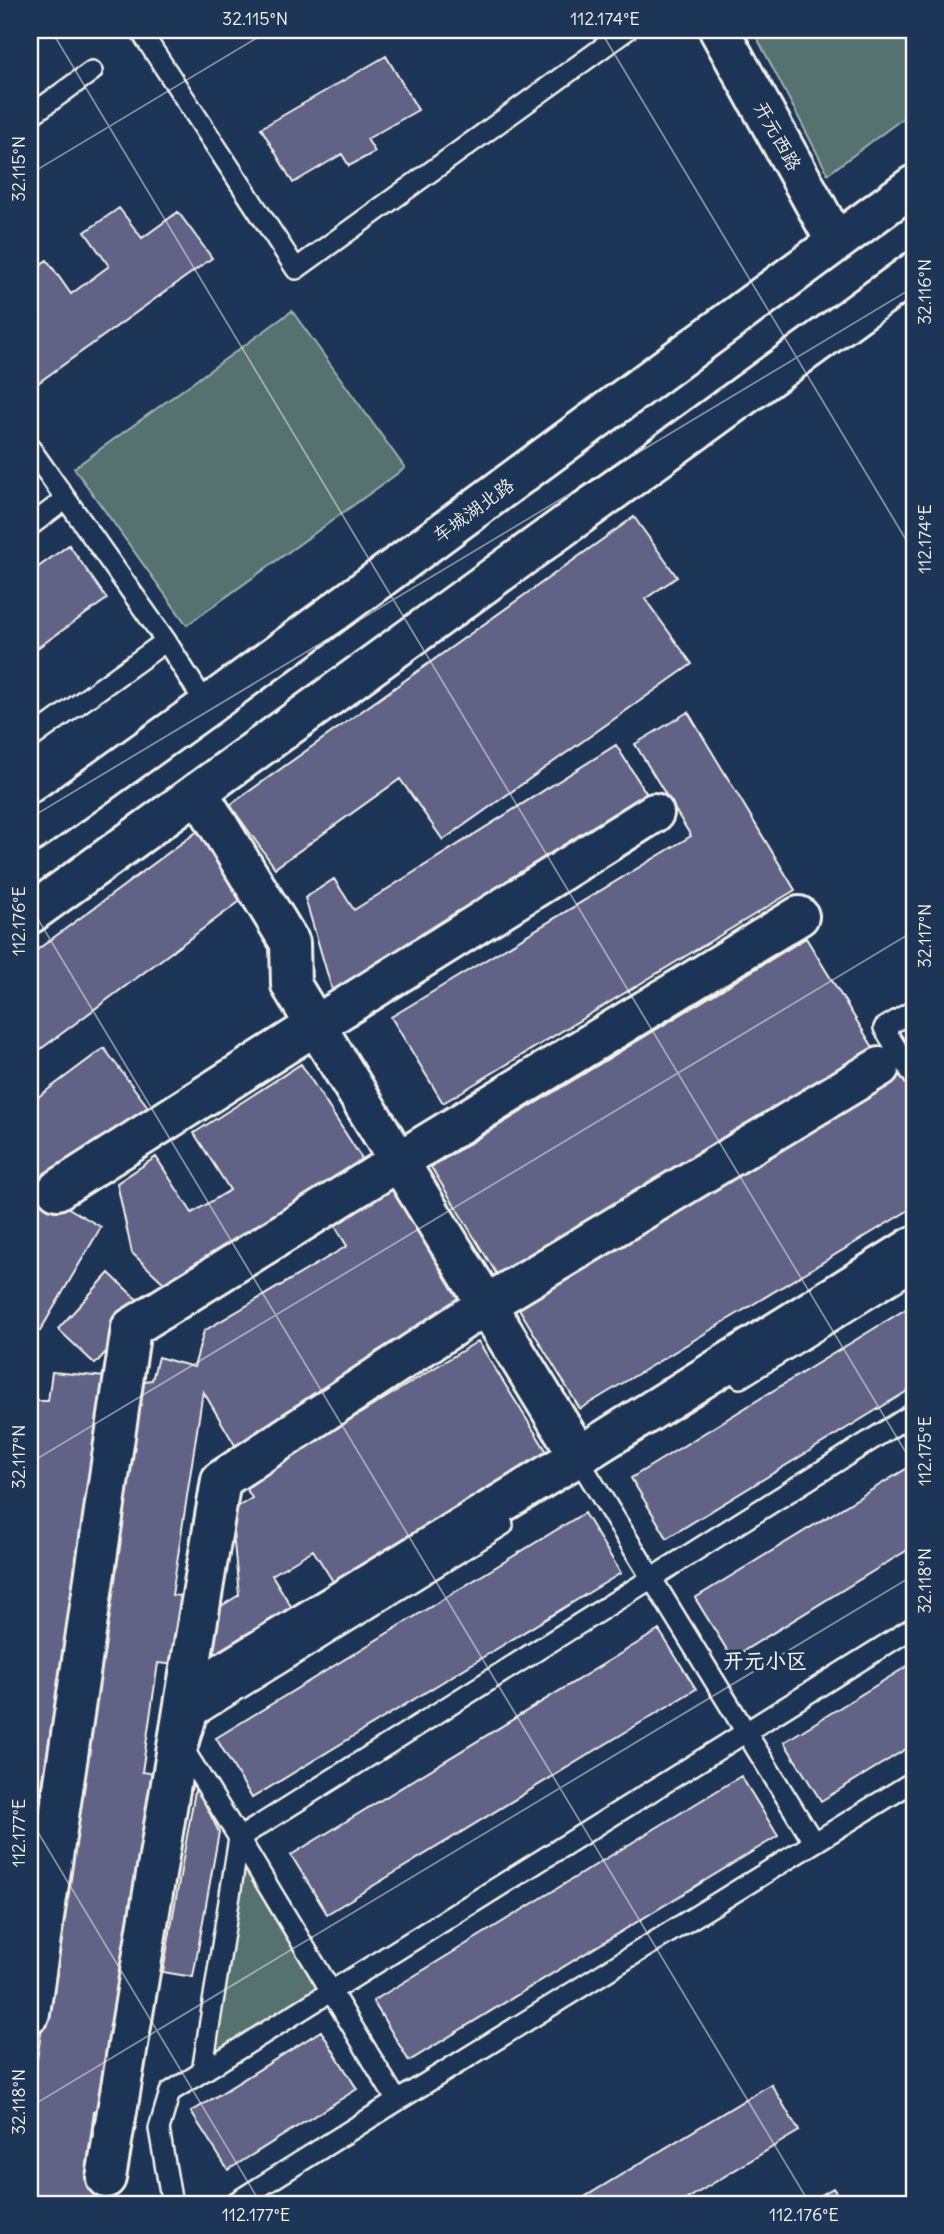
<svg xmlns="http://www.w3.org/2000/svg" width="944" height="2234" font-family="Delius,'LXGW WenKai TC',sans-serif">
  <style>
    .green { fill: #54716f; stroke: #a4b1ac; stroke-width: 2 }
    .building { fill: #606286; stroke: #f4f1e8; stroke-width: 2 }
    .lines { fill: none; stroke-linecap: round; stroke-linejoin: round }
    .service-casing { stroke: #f4f1e8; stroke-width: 24 }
    .minor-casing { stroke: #f4f1e8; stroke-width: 44 }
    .secondary-casing { stroke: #f4f1e8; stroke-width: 44 }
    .service { stroke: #1d3557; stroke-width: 19 }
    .minor { stroke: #1d3557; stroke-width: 38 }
    .secondary { stroke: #1d3557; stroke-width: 38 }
    .ticks { fill: none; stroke: #f4f1e8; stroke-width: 2; stroke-opacity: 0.45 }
    .labels { text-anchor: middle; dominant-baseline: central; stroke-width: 6; stroke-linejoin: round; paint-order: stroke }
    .street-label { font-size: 19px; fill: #f4f1e8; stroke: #1d3557 }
    .neighbourhood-label { font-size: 21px; font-weight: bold; fill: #f4f1e8; stroke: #1d3557 }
    .neatline { fill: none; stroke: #f4f1e8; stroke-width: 2.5 }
    .ticks-label { font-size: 18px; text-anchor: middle; fill: #f4f1e8 }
  </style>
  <rect width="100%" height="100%" fill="#1d3557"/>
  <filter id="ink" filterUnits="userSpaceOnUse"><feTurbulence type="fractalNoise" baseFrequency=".0143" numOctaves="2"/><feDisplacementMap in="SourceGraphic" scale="14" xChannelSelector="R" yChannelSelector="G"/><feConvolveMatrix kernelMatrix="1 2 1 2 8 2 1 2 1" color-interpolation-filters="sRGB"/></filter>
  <g filter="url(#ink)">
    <path class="green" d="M753,30H914V110L828,174Z
      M292,311L405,468L187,625L74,468Z
      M239,1838L332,1991L202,2072Z"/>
    <path class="building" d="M386,56L418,110L367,139L375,152L349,166L342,154L293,183L261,128Z
      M119,208L142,238L178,212L212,258L35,385L30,378V321L40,314L30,300V272L47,260L71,294L109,266L85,232Z
      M634,517L677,577L645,599L692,664L443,840L400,779L275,868L230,805Z
      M69,545L107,599L30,653V573Z
      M688,712L795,890L443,1103L391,1017L691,836L635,744Z
      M616,745L648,796L333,993L305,898L334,879L354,910Z
      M198,831L247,896L30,1057V955Z
      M806,938L874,1049L499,1278L431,1167Z
      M104,1048L148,1107L36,1189L101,1227L40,1331L30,1324V1103Z
      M301,1064L364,1162L168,1287L132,1253L117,1183L156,1157L192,1213L230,1190L194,1133Z
      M901,1075L914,1096V1207L580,1409L518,1307Z
      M390,1179L463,1300L374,1353L379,1362L236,1447L203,1391L172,1595L187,1597L177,1665L158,1663L142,1772L157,1774L107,2113L94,2111L86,2173L98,2204H36L30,2189V2103L144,1381L152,1380L158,1357L194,1367L204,1331L347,1246L329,1216Z
      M109,1273L146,1308L95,1364L58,1329Z
      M914,1304V1387L667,1538L631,1478Z
      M478,1341L547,1452L334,1583L313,1550L272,1575L300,1621L214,1675L198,1648L202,1618L239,1595L231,1511L252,1498L244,1485Z
      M52,1372L105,1377L30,1865V1401H48Z
      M914,1464V1546L732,1658L695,1598Z
      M584,1513L621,1573L252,1798L216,1738Z
      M659,1630L696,1689L327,1914L291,1855Z
      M914,1662V1744L821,1801L784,1742Z
      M741,1776L778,1836L409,2061L373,2001Z
      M196,1785L219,1832L193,1977L163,1972Z
      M321,2031L357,2089L228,2170L191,2112Z
      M771,2084L799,2131L679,2204H573Z
      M833,2188L843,2204H806Z"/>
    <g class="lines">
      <defs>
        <path id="service" d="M140,30L296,269L627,30
          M30,116L92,71
          M30,448L66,499L30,526
          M66,499L166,641
          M30,739L166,641L207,706
          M914,1010L884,1028L914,1077
          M740,1378L914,1270
          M914,1413L239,1838L397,2101L914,1781
          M587,1473L814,1843
          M202,2072L239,1838L186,1753L197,1715L503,1525
          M172,2204L159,2129L170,2092L914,1627
          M233,2204L397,2101"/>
        <path id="minor" d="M719,30L836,242
          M198,792L290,943L291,985L579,1456
          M57,1190L316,1025L654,813
          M193,1691L579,1456L914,1246
          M30,2013L131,1328L399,1161L799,916
          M106,2178L221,1480L487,1304L880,1067"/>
        <path id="secondary" d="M30,833L207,706L914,185
          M30,914L914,272"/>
      </defs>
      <use href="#service" class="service-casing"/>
      <use href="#minor" class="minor-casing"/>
      <use href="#secondary" class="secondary-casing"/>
      <use href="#service" class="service"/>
      <use href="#minor" class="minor"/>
      <use href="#secondary" class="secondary"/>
    </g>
  </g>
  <path class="ticks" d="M51,30L914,1466M600,30L914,553M30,174L270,30M30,818L914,287M30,906L810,2204M30,1463L914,931M30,1819L261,2204M30,2107L914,1575"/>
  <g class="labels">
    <g class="street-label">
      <text transform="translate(778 136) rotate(61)">开元西路</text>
      <text transform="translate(473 510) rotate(-36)">车城湖北路</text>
    </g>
    <g class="neighbourhood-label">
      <text x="765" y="1660">开元小区</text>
    </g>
  </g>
  <rect width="944" height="2234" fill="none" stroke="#1d3557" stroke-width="77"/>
  <rect x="38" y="38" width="868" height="2158" class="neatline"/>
  <g class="ticks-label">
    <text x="255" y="25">32.115°N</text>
    <text x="605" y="25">112.174°E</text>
    <text transform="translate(19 169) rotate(-90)" y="6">32.115°N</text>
    <text transform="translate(925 292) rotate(-90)" y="6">32.116°N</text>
    <text transform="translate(925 539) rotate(-90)" y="6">112.174°E</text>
    <text transform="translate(19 921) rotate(-90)" y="6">112.176°E</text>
    <text transform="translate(925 936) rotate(-90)" y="6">32.117°N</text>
    <text transform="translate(925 1451) rotate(-90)" y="6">112.175°E</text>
    <text transform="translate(19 1457) rotate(-90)" y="6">32.117°N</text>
    <text transform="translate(925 1581) rotate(-90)" y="6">32.118°N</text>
    <text transform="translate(19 1833) rotate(-90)" y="6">112.177°E</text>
    <text transform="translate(19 2102) rotate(-90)" y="6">32.118°N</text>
    <text x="256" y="2221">112.177°E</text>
    <text x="804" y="2221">112.176°E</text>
  </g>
</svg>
